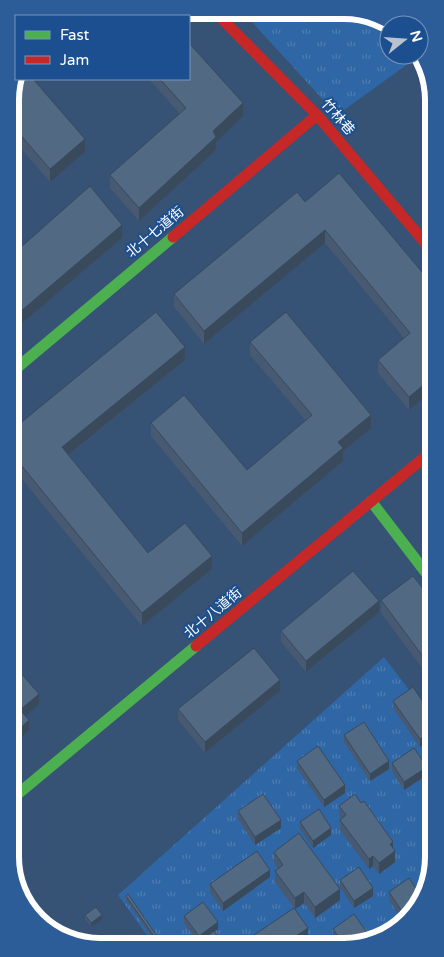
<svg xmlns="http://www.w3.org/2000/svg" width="444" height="957" font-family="'Varela Round','Noto Sans SC',sans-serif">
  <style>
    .park { fill: url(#park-tufts) }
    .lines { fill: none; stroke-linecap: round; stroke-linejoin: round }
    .fast { stroke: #4caf50; stroke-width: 11 }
    .jam { stroke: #c62828; stroke-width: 11 }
    .wall { fill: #475a72 }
    .shaded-wall { fill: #394a5c }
    .building { fill: #526984; stroke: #394a5c }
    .labels { text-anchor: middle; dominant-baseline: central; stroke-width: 4; stroke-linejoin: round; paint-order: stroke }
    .street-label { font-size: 14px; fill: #fff; stroke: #1b4f8f }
    .rim { fill: none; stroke: #fff; stroke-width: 6 }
  </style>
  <defs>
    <pattern id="park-tufts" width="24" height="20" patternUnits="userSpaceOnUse" patternTransform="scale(1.25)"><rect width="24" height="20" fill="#2f66a5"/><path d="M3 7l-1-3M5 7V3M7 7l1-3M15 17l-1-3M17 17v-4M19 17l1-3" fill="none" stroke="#4e7db2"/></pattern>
  </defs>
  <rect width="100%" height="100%" fill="#365274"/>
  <path class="park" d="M242,11L362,12L389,26V55L419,56L337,115Z
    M384,657L433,721L434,863L412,916L368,944L154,945L118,895Z"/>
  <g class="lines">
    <path class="fast" d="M12,372L173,237
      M371,501L433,582
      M13,798L196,646"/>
    <path class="jam" d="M214,11L317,115L432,251
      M173,237L317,115
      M196,646L432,451"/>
  </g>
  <path class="wall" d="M100,10L165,16H93L91,14Z
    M296,11L320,12L308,23Z
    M149,79H189L243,116L216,142V150L139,221L110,188V175L180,114Z
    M11,89L85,152L50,182L11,137Z
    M305,202L432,284L409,410L378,373V360L404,338L325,243L204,344L174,307V294Z
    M122,238L14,330L11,328V256Z
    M250,342L371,428L343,451V461L242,546L151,436V423L247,470L306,421L250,355Z
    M185,360L69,455L148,553L212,569L142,626L12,467V430Z
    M381,600L433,601V683L381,613Z
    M379,612L306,672L281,642V631Z
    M280,691L205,753L178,720V709Z
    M393,701L433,717L420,747L393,708Z
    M344,735L389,769L370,781L344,742Z
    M433,746V774L431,770V760L430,759V749Z
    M297,761L345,793L324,807L297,768Z
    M392,763L427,775L404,790L392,771Z
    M339,806L393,849L395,862L379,874L373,866L369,869L340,830V820L341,819L339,816Z
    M238,811L281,828L255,845L238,819Z
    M300,822L331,835L313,848L300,829Z
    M434,822V832L432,830V823Z
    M274,852L340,900L315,918L304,903L295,909L275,882V871L278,869L274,862Z
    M270,877L223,911L210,892V884Z
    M340,880L373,896L354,908L340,887Z
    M389,892L412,916L403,922L389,900Z
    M126,896L163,945H157L126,900Z
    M85,915L102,919L91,927L85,919Z
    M184,916L218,929L214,932L223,945H205L204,942V940L199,943L184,923Z
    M333,929L368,944H338L333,937Z"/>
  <path class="shaded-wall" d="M308,11L320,12L308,23Z
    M243,103V116L216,142V150L139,221V208L213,131Z
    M85,139V152L50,182V169Z
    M122,225V238L14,330V317Z
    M325,230V243L204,344V331Z
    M185,347V360L62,460V447Z
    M432,378V391L409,410V397Z
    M371,415V428L343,451V461L242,546V533L338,442Z
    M15,489V499L12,502V492Z
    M212,556V569L142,626V613Z
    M379,601V612L306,672V661Z
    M280,680V691L205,753V742Z
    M39,694V704L20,721V710Z
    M29,720V730L13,745V735Z
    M433,730V738L420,747V739Z
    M389,761V769L370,781V774Z
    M427,767V775L404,790V782Z
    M345,785V793L324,807V800Z
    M281,820V828L255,845V837Z
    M331,828V835L313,848V841Z
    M393,842V852L390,844Z
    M395,851V862L379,874V863Z
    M373,856V866L369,869V859Z
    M270,870V877L223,911V903Z
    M373,888V896L354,908V901Z
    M340,889V900L315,918V907Z
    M304,892V903L295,909V898Z
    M102,915V919L91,927V923Z
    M218,922V929L199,943V936Z
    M308,928V936L295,944H284Z"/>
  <path class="building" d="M99,10H159L165,16H105Z
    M189,43L243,103L213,131L216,137L139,208L110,175L186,108L160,79H189Z
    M16,78L33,79L85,139L50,169L11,124V89Z
    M339,173L432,284V378L409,397L378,360L410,333L325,230L204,331L174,294L297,192L305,202Z
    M90,186L122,225L14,317L11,315V256Z
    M156,312L185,347L62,447L148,553L185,523L212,556L142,613L12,454V430Z
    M286,312L371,415L338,442L343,448L242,533L151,423L184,395L247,470L312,415L250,342Z
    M12,485L15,489L12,492Z
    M353,571L379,601L306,661L281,631Z
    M413,576L433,601V670L381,600Z
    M254,648L280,680L205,742L178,709Z
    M18,670L39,694L20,710L29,720L13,735V675Z
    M413,687L433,717V730L420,739L393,701Z
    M364,722L389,761L370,774L344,735Z
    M318,746L345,785L324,800L297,761Z
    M433,746V753L430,749Z
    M414,748L427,767L404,782L392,763Z
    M263,794L281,820L255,837L238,811Z
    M355,794L361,803L364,801L393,842L390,844L395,851L379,863L373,856L369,859L340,820L346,815L339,806Z
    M319,809L331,828L313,841L300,822Z
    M299,833L340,889L315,907L304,892L295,898L275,871L283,865L274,852Z
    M257,851L270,870L223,903L210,884Z
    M359,867L373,888L354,901L340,880Z
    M409,878L420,895L412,916L407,919L389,892Z
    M128,894L163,945H160L126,896Z
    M203,902L218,922L199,936L184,916Z
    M96,907L102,915L91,923L85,915Z
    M294,908L308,928L284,944H252L248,939Z
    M354,914L373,941L368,944H343L333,929Z
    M214,931L223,945H208L204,939Z"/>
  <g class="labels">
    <g class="street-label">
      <text transform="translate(338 117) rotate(49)">竹林巷</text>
      <text transform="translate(155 232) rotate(-40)">北十七道街</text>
      <text transform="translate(213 613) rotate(-40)">北十八道街</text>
    </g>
  </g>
  <path d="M0 0H444V957H0ZM100 19H344A81 81 0 0 1 425 100V857A81 81 0 0 1 344 938H100A81 81 0 0 1 19 857V100A81 81 0 0 1 100 19Z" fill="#2d5d98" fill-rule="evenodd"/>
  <path class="rim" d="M100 19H344A81 81 0 0 1 425 100V857A81 81 0 0 1 344 938H100A81 81 0 0 1 19 857V100A81 81 0 0 1 100 19Z"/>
  <rect x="15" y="15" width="175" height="65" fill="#1b4f8f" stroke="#7695bc"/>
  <rect x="25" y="31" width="25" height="8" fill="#4caf50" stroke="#7695bc"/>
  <text x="60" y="40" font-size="15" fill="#ffffff">Fast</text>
  <rect x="25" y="56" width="25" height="8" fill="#c62828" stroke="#7695bc"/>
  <text x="60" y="65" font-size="15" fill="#ffffff">Jam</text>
  <g transform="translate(404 40) rotate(73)"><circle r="24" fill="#1b4f8f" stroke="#7695bc"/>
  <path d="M0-4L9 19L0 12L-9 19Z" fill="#b9c2ce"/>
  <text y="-8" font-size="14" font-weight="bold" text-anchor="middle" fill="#ffffff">N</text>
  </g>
</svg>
